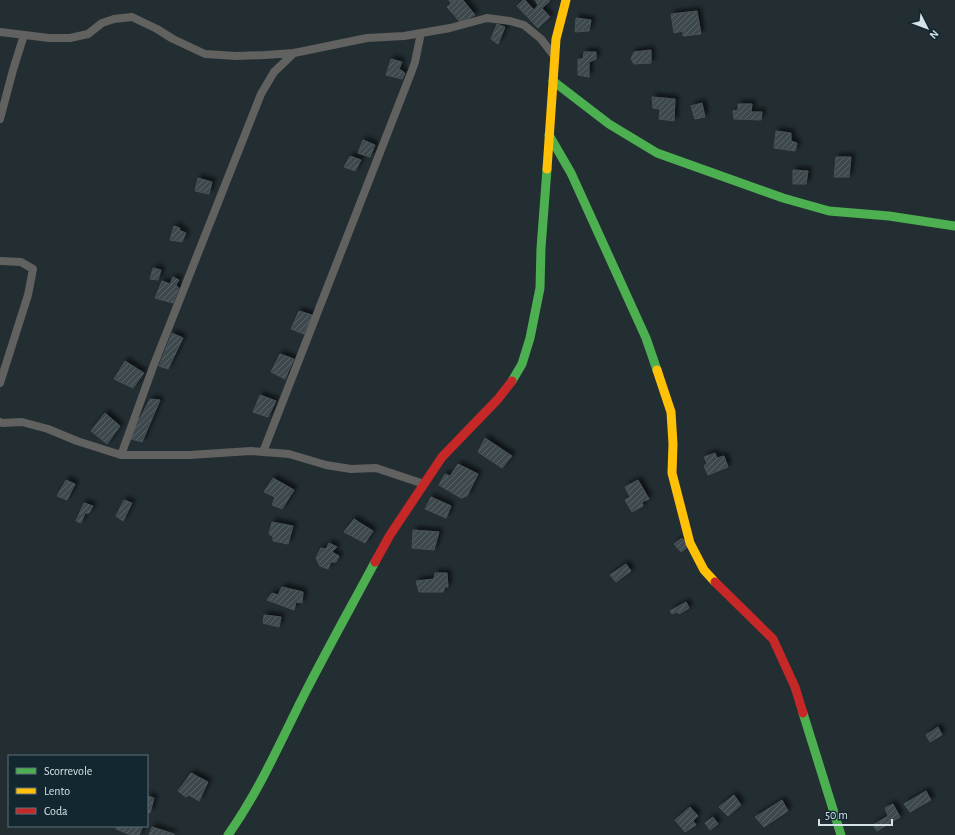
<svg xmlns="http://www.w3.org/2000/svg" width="955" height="835" font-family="'Alegreya Sans',sans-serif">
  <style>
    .building { fill: url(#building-hatch); stroke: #485256; filter: url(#shadow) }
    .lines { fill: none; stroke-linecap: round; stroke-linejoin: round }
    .street { stroke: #61615f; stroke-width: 8 }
    .fast { stroke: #4caf50; stroke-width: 9 }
    .slow { stroke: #ffc107; stroke-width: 9 }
    .jam { stroke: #c62828; stroke-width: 9 }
  </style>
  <defs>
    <pattern id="building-hatch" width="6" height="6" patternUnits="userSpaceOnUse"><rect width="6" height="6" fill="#3e494e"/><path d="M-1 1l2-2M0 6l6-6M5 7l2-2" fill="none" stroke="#596368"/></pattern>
    <filter id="shadow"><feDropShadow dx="3.5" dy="-3.5" stdDeviation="2" flood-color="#0009"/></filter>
  </defs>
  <rect width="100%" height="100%" fill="#232e33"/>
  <path class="building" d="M449,0H463L475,15L467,19L460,22L447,7L451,4Z
    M523,0H525L534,10L538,5L535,0H548L550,1L542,8L550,17L538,28L517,6Z
    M697,11L701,34L683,36V31L674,33L671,14Z
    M576,18L591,20L589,31L575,32Z
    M497,24L505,27L498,44L491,39Z
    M651,50V63L634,64L631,59L634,52Z
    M584,52H596V59L589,62V77L578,75V59H583Z
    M391,59L402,62L399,69L405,73L402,79L386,75Z
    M652,97L675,99L674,121L659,119L660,109L653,108Z
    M702,103L705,117L695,119L691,106Z
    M738,104H752L751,112H762L761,120L734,119L733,111L738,110Z
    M776,131L791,133V141L797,143L795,151L774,148Z
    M363,140L375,145L370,157L358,153Z
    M350,156L361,160L355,171L344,167Z
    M836,157H851L849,177H834Z
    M793,170L808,171L806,184H793Z
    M198,178L212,182L209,194L195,191Z
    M174,226L180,228L179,230L186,233L182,242L170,240Z
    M153,268L161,270L158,280L150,279Z
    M173,277L179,280L176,285L179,288L173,303L155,298L162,281L170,284Z
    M299,311L312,315L304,334L291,329Z
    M172,333L183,338L168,369L159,366Z
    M280,354L294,359L285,379L271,372Z
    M125,361L144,373L133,388L114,379Z
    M260,395L276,401L268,417L253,412Z
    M150,399L160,400L142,442L131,439L138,419L140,418Z
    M105,413L120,426L107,444L91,431Z
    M485,438L512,456L502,468L478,452Z
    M715,453L717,458L724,456L728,467L708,475L704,466L707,463L704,457Z
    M458,464L478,474L467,496L461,498L439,485L445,474L450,476Z
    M273,478L294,490L282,509L272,505L275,497L264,492Z
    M66,480L75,484L67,500L57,496Z
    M638,480L649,499L642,502L643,506L632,512L625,500L630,497L625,487Z
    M431,497L451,506L446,518L425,509Z
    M124,500L132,503L123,521L116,516Z
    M84,503L93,506L89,513H85L81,523L76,521Z
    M354,519L373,531L365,543L344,532Z
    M272,522L293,526L288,544L273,541V537L269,534Z
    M413,530L439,532L434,550L412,548Z
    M682,538L689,546L681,552L674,544Z
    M329,543L337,547L332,552L339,556L336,562H331L328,569L320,566L316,558L321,548L326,549Z
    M626,564L631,571L616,582L610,575Z
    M435,573H447L448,587H445L443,592H419L416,581L434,579Z
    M282,587L303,592L302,603L296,602L294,610L267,600L272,593L278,595Z
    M686,602L689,608L679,614L677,612L672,614L670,611Z
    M264,615L281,617L279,627L263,623Z
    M938,727L942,735L930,742L926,735Z
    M191,773L208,782L199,801L189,795L186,797L178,791Z
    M926,791L931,800L910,812L904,804Z
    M734,795L741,805L728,816L719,807Z
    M147,796L154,798L150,813L147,812Z
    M782,800L788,811L764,827L755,817Z
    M893,804L900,817L877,831L873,825L888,816L885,808Z
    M690,807L698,816L693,821L696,825L685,832L675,820Z
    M713,817L718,824L710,830L705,823Z
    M117,826H143L139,835H131L116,829Z
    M152,827L174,834V835H149Z"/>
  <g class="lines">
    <path class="street" d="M0,32L49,38H70L88,34L102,23L114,19L132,17L157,29L173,39L205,54L236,56L265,55L294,53L367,38L404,36L450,28L487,18L510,21L524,25L541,39L555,57
      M0,119L13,70L24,35
      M0,261L21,262L33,269L28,295L0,383
      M0,422L2,423L22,422L48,429L77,441L121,455H189L251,451L289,454L326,465L351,469L376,468L424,484
      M263,452L411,73L415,62L421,33
      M121,455L153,367L261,94L274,72L294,53"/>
    <path class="fast" d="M553,81L609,124L657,153L783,198L829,211L889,216L955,226
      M549,135L571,173L646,338L657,370
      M512,381L522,364L530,338L540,288L541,248L547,169
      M803,713L841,835
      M228,835C260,790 281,740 306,691C328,648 352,605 375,562"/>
    <path class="slow" d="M547,169L556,39L566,0
      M657,370L671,412L673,444L672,473L690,543L704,570L715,582"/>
    <path class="jam" d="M375,562L390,535L442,457L498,399L512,381
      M715,582L773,639L795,687L803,713"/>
  </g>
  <rect x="8" y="755" width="140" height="72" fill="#122730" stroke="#607179"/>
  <rect x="16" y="768" width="20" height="6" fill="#4caf50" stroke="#607179"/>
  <text x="44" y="775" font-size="12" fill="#d4e1e6">Scorrevole</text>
  <rect x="16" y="788" width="20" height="6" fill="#ffc107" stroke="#607179"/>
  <text x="44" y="795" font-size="12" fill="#d4e1e6">Lento</text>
  <rect x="16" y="808" width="20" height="6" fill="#c62828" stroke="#607179"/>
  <text x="44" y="815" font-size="12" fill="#d4e1e6">Coda</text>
  <g transform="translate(927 28) rotate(132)" stroke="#122730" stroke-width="3" paint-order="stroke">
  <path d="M0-3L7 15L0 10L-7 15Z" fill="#d4e1e6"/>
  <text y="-6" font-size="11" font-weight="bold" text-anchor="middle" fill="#d4e1e6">N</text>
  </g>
  <path d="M819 819v6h73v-6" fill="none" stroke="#d4e1e6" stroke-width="2"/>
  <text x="825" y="819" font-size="12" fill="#d4e1e6" stroke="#122730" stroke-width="3" paint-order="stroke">50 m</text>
</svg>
